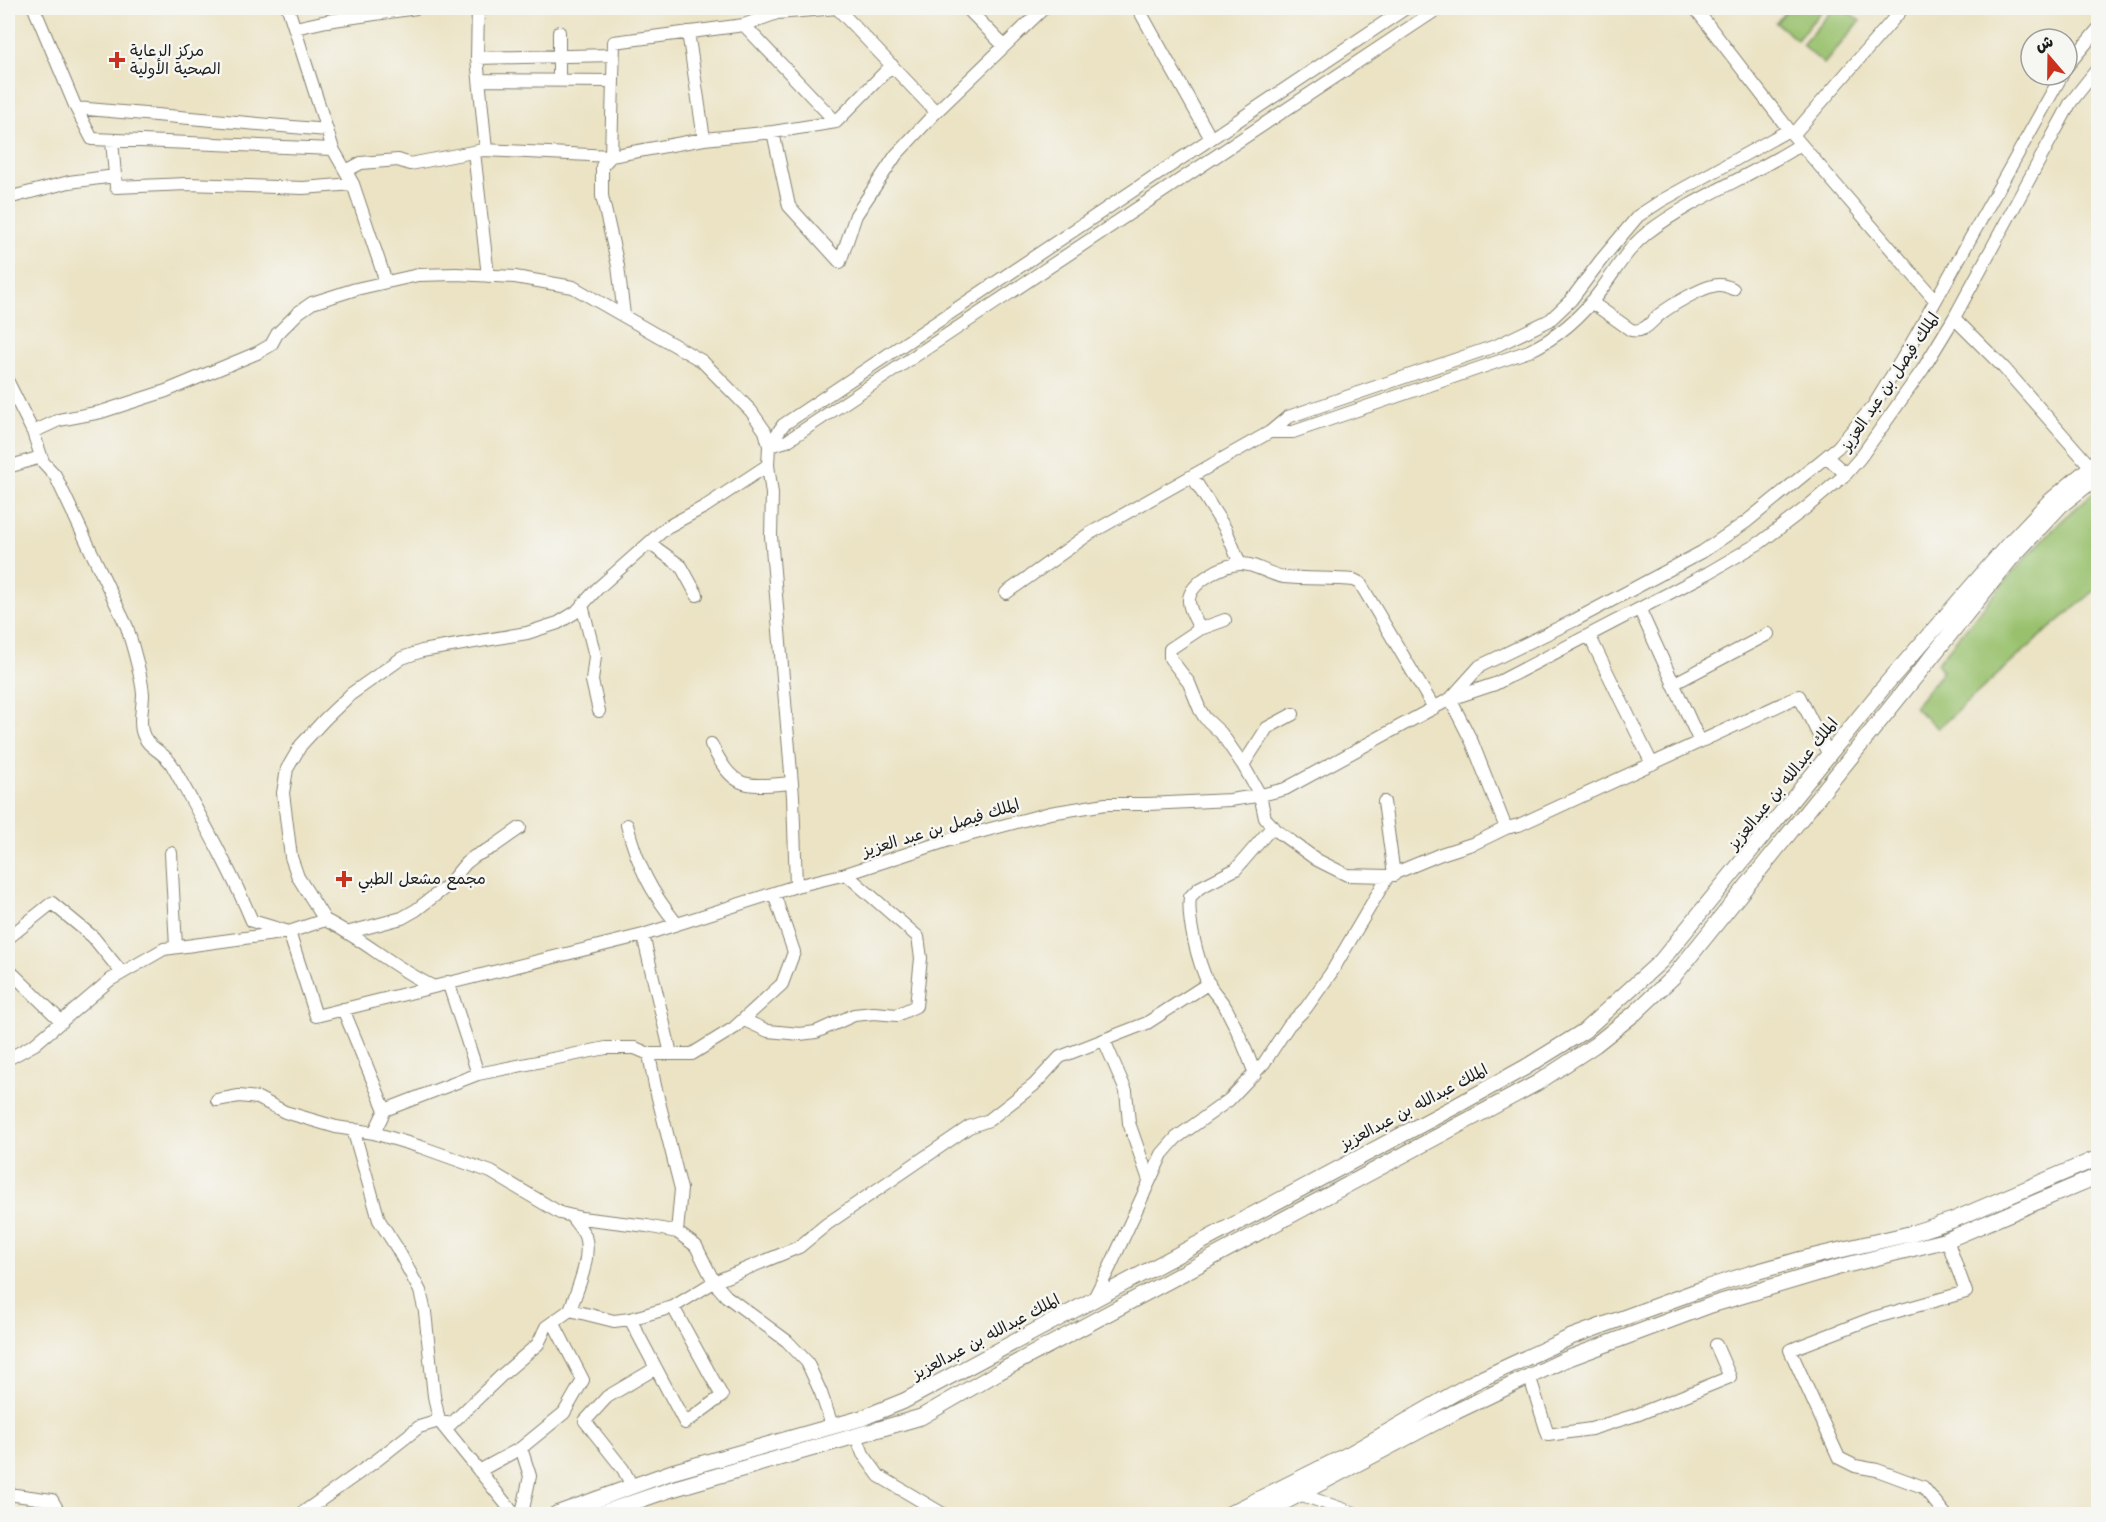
<svg xmlns="http://www.w3.org/2000/svg" width="2106" height="1522" font-family="'Comic Neue','Playpen Sans Arabic',sans-serif">
  <style>
    .green { fill: #99c16d; stroke: #5a6e44; stroke-width: 1.5 }
    .lines { fill: none; stroke-linecap: round; stroke-linejoin: round }
    .minor-casing { stroke: #848070; stroke-width: 14 }
    .major-casing { stroke: #848070; stroke-width: 17 }
    .minor { stroke: #fff; stroke-width: 12 }
    .major { stroke: #fff; stroke-width: 15 }
    .poi-dot { fill: #c8321e; stroke: #f6f6f2; stroke-width: 2 }
    .labels { text-anchor: middle; dominant-baseline: central; stroke-width: 5; stroke-linejoin: round; paint-order: stroke }
    .poi-label { font-size: 16px; fill: #1c1c1c; stroke: #f6f6f2; text-anchor: start }
    .street-label { font-size: 16px; fill: #1c1c1c; stroke: #f6f6f2 }
  </style>
  <rect width="100%" height="100%" fill="#f6f6f2"/>
  <filter id="ink" filterUnits="userSpaceOnUse"><feTurbulence type="fractalNoise" baseFrequency=".0167" numOctaves="2"/><feDisplacementMap in="SourceGraphic" scale="12" xChannelSelector="R" yChannelSelector="G"/><feConvolveMatrix kernelMatrix="1 2 1 2 8 2 1 2 1" color-interpolation-filters="sRGB"/></filter>
  <filter id="wash" filterUnits="userSpaceOnUse"><feTurbulence type="fractalNoise" baseFrequency=".008" numOctaves="4" result="noise"/><feDisplacementMap in="SourceGraphic" scale="24" xChannelSelector="R" yChannelSelector="G"/><feGaussianBlur stdDeviation="1.35" result="paint"/><feColorMatrix in="noise" values="0 0 0 0 0 0 0 0 0 0 0 0 0 0 0 0 0 1.4 0 .05"/><feComposite in="paint" operator="in"/></filter>
  <g filter="url(#wash)">
    <rect width="100%" height="100%" fill="#ebe3c4"/>
    <path class="green" d="M1788,8H1824L1797,40L1776,23Z
      M1834,8H1844L1860,21L1824,64L1802,45Z
      M2098,489V588L2042,635L1938,728L1914,707L1943,671L1937,663C1989,601 2036,539 2098,489Z"/>
  </g>
  <g filter="url(#ink)">
    <g class="lines">
      <defs>
        <path id="minor" d="M34,8L76,108L327,130
          M288,8L333,149L353,184L386,282
          M478,8L477,58L486,150
          M777,8V13L837,8
          M837,8L936,112L1044,8
          M967,8L1004,46
          M1138,8L1210,137
          M1695,8L1793,135L1935,300
          M777,13L744,25L614,42L611,156L704,139L773,132L836,122L892,65
          M744,25L836,122
          M295,28L327,21L416,8
          M559,32V81
          M688,32L704,139
          M477,58L613,55
          M2067,66L2098,29
          M479,80L613,81
          M76,108L92,139L333,149
          M1789,130L1661,201L1638,216L1601,260L1571,300L1550,320L1498,345L1288,417L1270,432H1293L1529,351C1558,337 1582,316 1601,290C1616,270 1627,249 1647,233C1694,197 1752,176 1801,144
          M773,132L789,206L840,262L856,215L896,155L936,112
          M1793,135L1903,8
          M112,140L116,187L187,184L303,188L353,184
          M474,152L488,276
          M611,156L602,166V196L618,266L624,315
          M346,171L361,163L398,160L410,164L483,150L611,156
          M8,198L69,182L115,176
          M1591,302L1631,330C1644,333 1650,323 1659,315C1670,306 1705,285 1719,285C1725,285 1729,287 1733,289
          M1954,318L2004,368L2090,466
          M8,382L33,432L43,462L55,475L127,627C133,648 141,672 143,694C143,706 139,720 142,731C146,748 164,751 172,765C200,816 229,866 252,921L289,932
          M33,432L59,420L101,412L166,391L257,353L271,345L277,334L299,312L312,303L356,289L418,275L456,274L515,277L573,287L702,361L751,411L765,431L769,446L768,465L772,494L771,536L793,796L796,886
          M769,446L787,441L1439,8
          M769,446L783,425L1406,8
          M1828,458L1846,474
          M8,467L41,457
          M1192,476L1226,530L1240,564
          M649,543L681,566L697,595
          M1006,593L1089,534L1270,432
          M582,605L595,656L592,681L599,711
          M1640,610L1700,742
          M1225,620L1200,629L1170,649V658L1189,683L1200,710L1205,718L1221,733L1243,765L1260,795L1265,818L1277,831L1317,860L1347,875L1388,876
          M1200,629C1196,620 1188,608 1189,599C1191,582 1224,564 1240,564C1255,563 1269,575 1284,577C1308,579 1331,578 1354,580L1360,583L1434,708
          M1589,635L1652,764
          M1673,684L1768,634
          M1452,697L1480,666L1575,620L1702,552L1746,522L1838,447L1874,405L1910,346L2062,75
          M711,744C734,790 743,787 792,783
          M1243,765L1267,728L1293,714
          M1384,802L1394,875
          M627,825C638,866 650,891 677,924
          M1506,828L1519,825L1799,696L1829,755
          M171,853L176,947
          M325,920L298,877L291,857L283,793L287,769L301,745L325,719L351,694L402,658L422,651L527,633L558,623L576,612L597,589L667,527L706,506L768,465
          M289,932L316,1016L643,935L796,886L846,874L946,841L1050,813L1106,804H1148L1230,800L1257,796L1285,789L1450,699L1495,684L1708,573L1761,542L1807,507L1846,474L1860,458L1923,369L1954,318L2071,102L2098,68
          M350,932L402,918L416,910L446,887L466,863L475,856L493,847L520,828
          M643,935L671,1054
          M8,938L52,903L93,937L122,973
          M8,969L62,1022
          M448,982L478,1074
          M343,1009L385,1110
          M744,1020L768,1031L800,1034L816,1032L854,1015L874,1013L897,1015L916,1006L921,958L918,937L846,874
          M1104,1040L1126,1091L1129,1123L1149,1180
          M649,1054L655,1086L681,1189L677,1232
          M8,1059L35,1044L110,980L164,949L289,932L325,920C363,939 393,967 432,986
          M1255,1074C1247,1052 1238,1031 1227,1010C1222,1000 1213,993 1208,983C1198,962 1187,920 1190,897L1199,888L1236,869L1273,826
          M217,1100L239,1096L258,1098L285,1112L336,1127L374,1133L421,1147L491,1172L560,1213L581,1218L647,1226L677,1232L696,1246L714,1282L726,1296L787,1341L807,1362L821,1393L832,1425
          M353,1129L379,1220L397,1248L420,1291L425,1312L434,1396L439,1421L514,1514
          M374,1133L385,1110L478,1074L606,1048H635L649,1054H692L734,1028L782,984L794,952L774,894
          M571,1216C575,1222 582,1229 585,1236C592,1257 577,1290 570,1310L614,1321L630,1319L673,1307L714,1282L799,1247L827,1224L969,1127L989,1120L1034,1085L1060,1057L1147,1023L1209,983
          M1093,1300L1109,1269L1162,1154L1176,1138L1229,1100L1264,1063L1289,1025L1306,1008L1331,973L1388,876L1441,854L1475,843L1506,828L1472,742L1450,699
          M630,1319L685,1423L722,1396L673,1307
          M1529,1375L1548,1435L1591,1429L1639,1414L1730,1377L1716,1345
          M856,1436L863,1454L879,1476L943,1514
          M479,1471L521,1448
          M632,1486L623,1469L585,1421L607,1397L656,1368
          M8,1494L52,1500L60,1514
          M1302,1495L1357,1514
          M301,1514L377,1460L419,1427L439,1421L451,1424L502,1375L538,1344L546,1327L570,1310
          M522,1514L530,1476L521,1448L564,1413L583,1380L553,1322
          M1945,1514L1923,1487L1877,1470L1855,1466L1839,1458L1790,1350L1873,1318L1966,1292L1947,1240"/>
        <path id="major" d="M556,1514L672,1472L862,1418L904,1401L1454,1107L1526,1067L1584,1031L1661,961L1887,683L2007,546L2048,503L2098,461
          M600,1514L672,1489L921,1417L997,1373L1537,1083L1595,1045L1635,1013L1674,976L2013,556L2061,505L2098,476
          M1229,1514L1351,1453L1472,1383L1571,1337L1705,1288L1752,1273L1802,1259L1909,1234L1953,1220L2098,1158
          M1262,1514L1455,1412L1564,1360L1711,1305L1835,1268L1947,1240L2098,1176"/>
      </defs>
      <use href="#minor" class="minor-casing"/>
      <use href="#major" class="major-casing"/>
      <use href="#minor" class="minor"/>
      <use href="#major" class="major"/>
    </g>
  </g>
  <g class="poi-dot">
    <path d="M114 51h6v6h6v6h-6v6h-6v-6h-6v-6h6z"/>
    <path d="M341 870h6v6h6v6h-6v6h-6v-6h-6v-6h6z"/>
  </g>
  <g class="labels">
    <g class="poi-label">
      <text x="130" y="51">مركز الرعاية<tspan x="130" dy="18">الصحية الأولية</tspan></text>
      <text x="358" y="879">مجمع مشعل الطبي</text>
    </g>
    <g class="street-label">
      <text transform="translate(1890 382) rotate(-56)">الملك فيصل بن عبد العزيز</text>
      <text transform="translate(1783 784) rotate(-51)">الملك عبدالله بن عبدالعزيز</text>
      <text transform="translate(941 828) rotate(-17)">الملك فيصل بن عبد العزيز</text>
      <text transform="translate(1414 1107) rotate(-28)">الملك عبدالله بن عبدالعزيز</text>
      <text transform="translate(986 1337) rotate(-28)">الملك عبدالله بن عبدالعزيز</text>
    </g>
  </g>
  <rect width="2106" height="1522" fill="none" stroke="#f6f6f2" stroke-width="30"/>
  <g transform="translate(2049 57) rotate(340)"><circle r="28" fill="#f6f6f2" stroke="#9f9f9c" stroke-width="1.5"/>
  <path d="M0-4.5L10 22L0 15L-10 22Z" fill="#c8321e"/>
  <text y="-9" font-size="16" font-weight="bold" text-anchor="middle" fill="#1c1c1c">ش</text>
  </g>
</svg>
